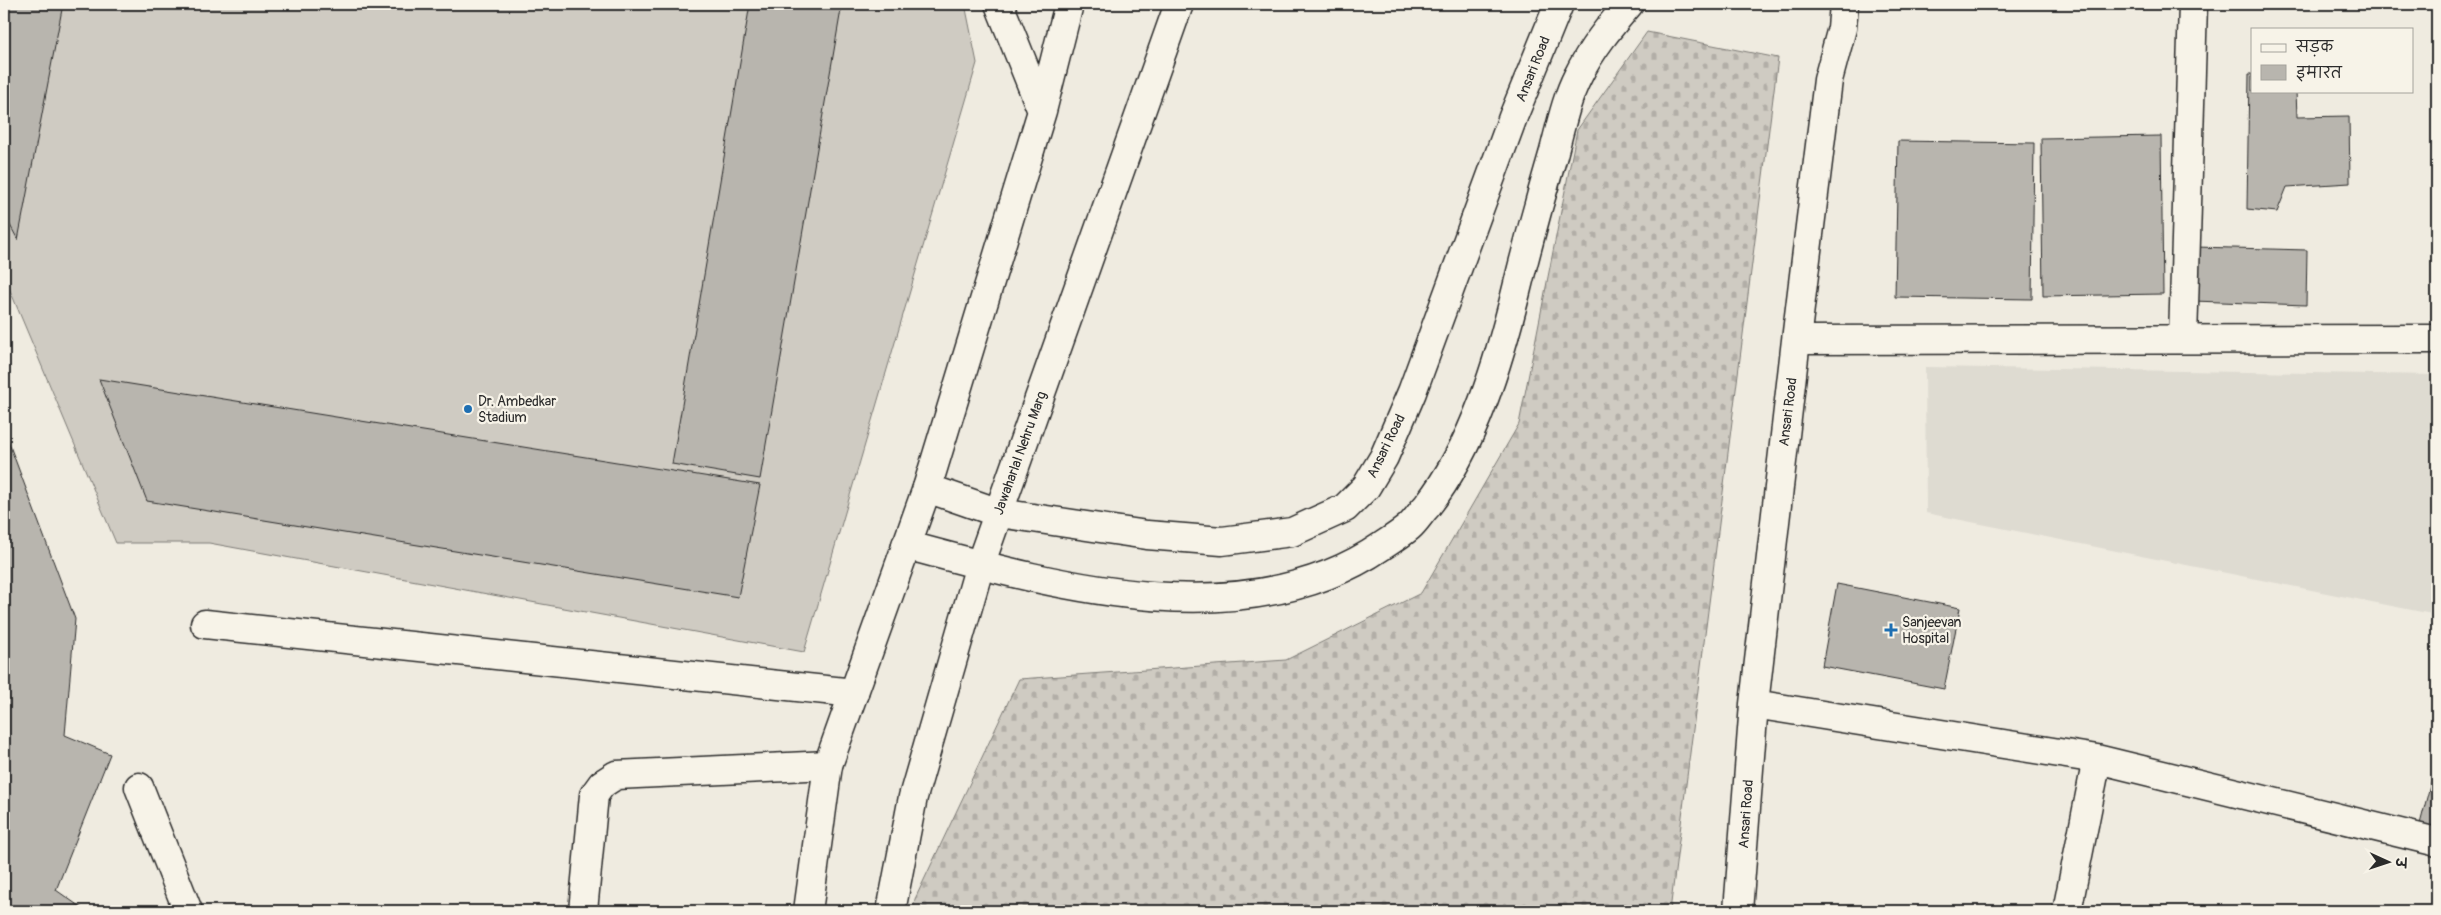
<svg xmlns="http://www.w3.org/2000/svg" width="2441" height="915" font-family="Pangolin,'Playpen Sans Deva',sans-serif">
  <style>
    .built { fill: #dedbd1 }
    .cemetery { fill: url(#cemetery-stones); stroke: #7d7b76 }
    .garden { fill: #cfcbc2; stroke: #7d7b76 }
    .building { fill: #b8b5ae; stroke: #2b2b2b }
    .lines { fill: none; stroke-linecap: round; stroke-linejoin: round }
    .minor-casing { stroke: #2b2b2b; stroke-width: 31 }
    .major-casing { stroke: #2b2b2b; stroke-width: 31 }
    .minor { stroke: #f7f3e8; stroke-width: 28 }
    .major { stroke: #f7f3e8; stroke-width: 28 }
    .poi-dot { fill: #1f6fb2; stroke: #f7f3e8; stroke-width: 2 }
    .labels { text-anchor: middle; dominant-baseline: central; stroke-width: 4.5; stroke-linejoin: round; paint-order: stroke }
    .street-label { font-size: 14px; fill: #2b2b2b; stroke: #f7f3e8 }
    .poi-label { font-size: 14px; fill: #2b2b2b; stroke: #f7f3e8; text-anchor: start }
  </style>
  <defs>
    <pattern id="cemetery-stones" width="16" height="16" patternUnits="userSpaceOnUse" patternTransform="scale(1.25)"><rect width="16" height="16" fill="#cfcbc2"/><path d="M2 7V4a2 2 0 0 1 4 0v3zM10 15v-3a2 2 0 0 1 4 0v3z" fill="#b2aea7"/></pattern>
  </defs>
  <rect width="100%" height="100%" fill="#efebe0"/>
  <filter id="ink" filterUnits="userSpaceOnUse"><feTurbulence type="fractalNoise" baseFrequency=".02" numOctaves="2"/><feDisplacementMap in="SourceGraphic" scale="10" xChannelSelector="R" yChannelSelector="G"/><feConvolveMatrix kernelMatrix="1 2 1 2 8 2 1 2 1" color-interpolation-filters="sRGB"/></filter>
  <g filter="url(#ink)">
    <path class="built" d="M1925,367L2437,375V615L1926,513Z"/>
    <path class="cemetery" d="M1647,32L1778,58L1670,911H913L915,899L1019,679L1286,660L1421,593L1519,424L1577,130Z"/>
    <path class="garden" d="M4,4H965L977,63L804,652L209,543H116L4,276Z"/>
    <path class="building" d="M4,4H63L18,240L4,214Z
      M750,4H842L760,479L672,464Z
      M2249,74H2252V91H2296L2297,117L2349,116L2350,183L2287,187L2277,212L2247,209Z
      M2161,136L2163,294L2043,296L2041,138Z
      M1898,141L2034,143L2032,299L1895,297Z
      M2195,247L2307,250L2306,305L2193,301Z
      M99,379L760,485L738,597L147,501Z
      M4,430L75,619L65,735L110,754L56,890L86,911H4Z
      M1837,584L1960,608L1944,689L1822,666Z
      M2437,759V829L2420,824Z
      M1751,907L1773,911H1750Z"/>
    <g class="lines">
      <defs>
        <path id="minor" d="M2183,339L2193,4
          M1796,340L2437,339
          M927,488L999,513L1147,535L1222,541L1292,532L1345,508L1366,487L1384,457L1412,392L1513,117L1559,4
          M906,545C1054,585 1245,640 1382,546C1391,540 1401,534 1409,527C1416,521 1421,512 1427,506C1474,446 1499,361 1517,288C1528,243 1540,199 1553,155C1560,129 1566,99 1578,76C1591,49 1610,26 1629,4
          M205,624L854,693
          M1754,704L2097,759L2437,842
          M139,787L188,911
          M583,911L594,795L602,784L616,775L828,765
          M1738,911L1754,704L1796,340L1828,80L1842,28L1844,4
          M2067,911L2097,759"/>
        <path id="major" d="M999,4L1042,111
          M808,911L828,765L927,488L1042,111L1069,4
          M891,911L913,797L980,565L1179,4"/>
      </defs>
      <use href="#minor" class="minor-casing"/>
      <use href="#major" class="major-casing"/>
      <use href="#minor" class="minor"/>
      <use href="#major" class="major"/>
    </g>
  </g>
  <g class="poi-dot">
    <circle cx="468" cy="409" r="5"/>
    <path d="M1888.5 622.5h5v5h5v5h-5v5h-5v-5h-5v-5h5z"/>
  </g>
  <g class="labels">
    <g class="street-label">
      <text transform="translate(1533 69) rotate(-68)">Ansari Road</text>
      <text transform="translate(1788 412) rotate(-83)">Ansari Road</text>
      <text transform="translate(1386 446) rotate(-64)">Ansari Road</text>
      <text transform="translate(1020 453) rotate(-70)">Jawaharlal Nehru Marg</text>
      <text transform="translate(1746 814) rotate(-86)">Ansari Road</text>
    </g>
    <g class="poi-label">
      <text x="478" y="401">Dr. Ambedkar<tspan x="478" dy="16">Stadium</tspan></text>
      <text x="1902" y="622">Sanjeevan<tspan x="1902" dy="16">Hospital</tspan></text>
    </g>
  </g>
  <rect width="2441" height="915" fill="none" stroke="#f7f3e8" stroke-width="20"/>
  <rect x="10" y="10" width="2421" height="895" fill="none" stroke="#2b2b2b" stroke-width="2" filter="url(#ink)"/>
  <rect x="2251" y="28" width="162" height="65" fill="#f7f3e8" stroke="#a5a39c"/>
  <rect x="2261" y="44" width="25" height="8" fill="#f7f3e8" stroke="#a5a39c"/>
  <text x="2296" y="52" font-size="15" fill="#2b2b2b">सड़क</text>
  <rect x="2261" y="65" width="25" height="15" fill="#b8b5ae" stroke="#a5a39c"/>
  <text x="2296" y="78" font-size="15" fill="#2b2b2b">इमारत</text>
  <g transform="translate(2388 862) rotate(93)" stroke="#f7f3e8" stroke-width="4" paint-order="stroke">
  <path d="M0-4L9 19L0 12L-9 19Z" fill="#2b2b2b"/>
  <text y="-8" font-size="14" font-weight="bold" text-anchor="middle" fill="#2b2b2b">उ</text>
  </g>
</svg>
